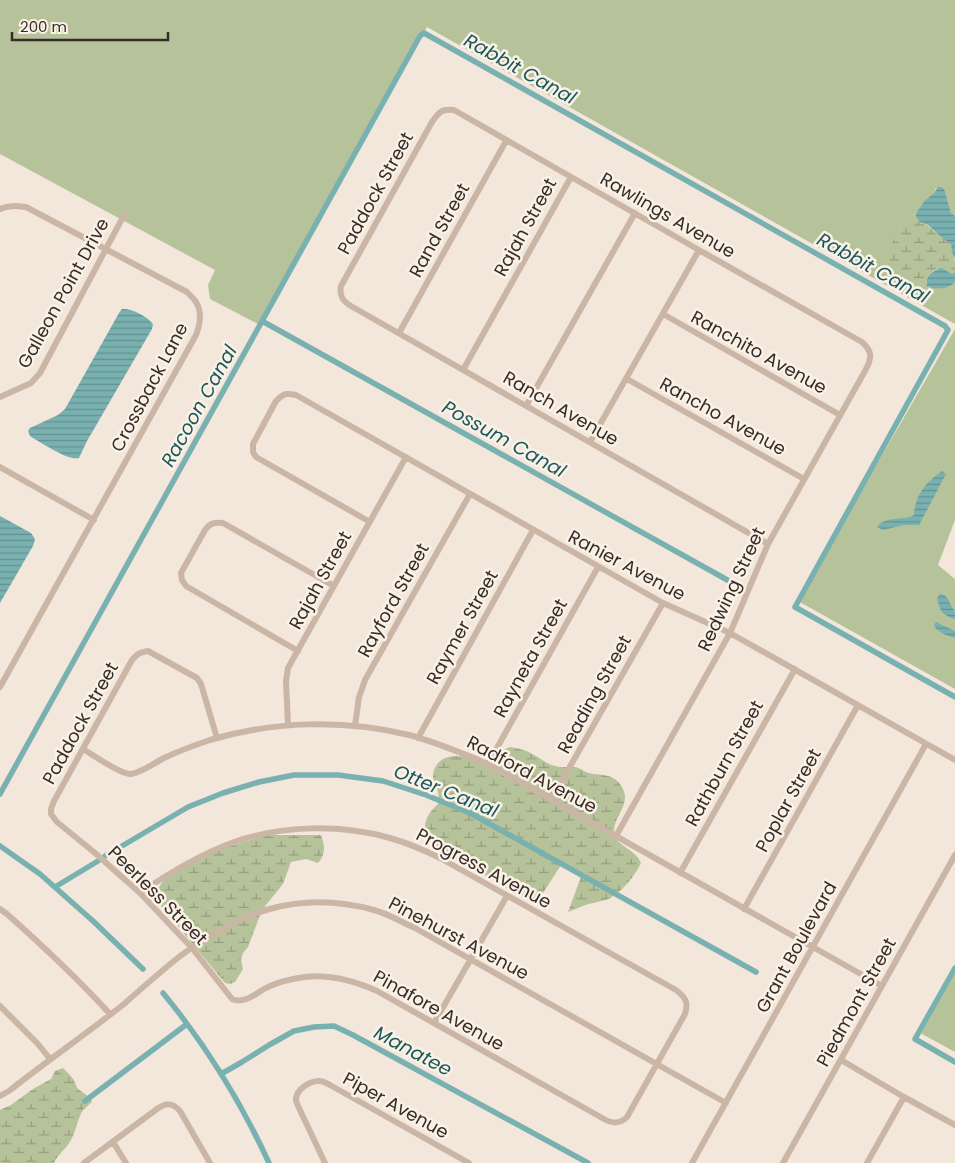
<svg xmlns="http://www.w3.org/2000/svg" width="955" height="1163" font-family="Poppins,sans-serif">
  <style>
    .green { fill: #b6c29a }
    .wetland { fill: url(#wetland-marsh) }
    .water { fill: url(#water-rules) }
    .lines { fill: none; stroke-linecap: round; stroke-linejoin: round }
    .canal { stroke: #79b1b1; stroke-width: 5.5 }
    .minor { stroke: #cbb6a6; stroke-width: 6 }
    .labels { text-anchor: middle; dominant-baseline: central; stroke-width: 5; stroke-linejoin: round; paint-order: stroke }
    .street-label { font-size: 18px; fill: #372c27; stroke: #faf1e7 }
    .water-label { font-size: 19px; font-style: italic; fill: #1b585a; stroke: #faf1e7 }
  </style>
  <defs>
    <pattern id="wetland-marsh" width="20" height="14" patternUnits="userSpaceOnUse" patternTransform="scale(1.25)"><rect width="20" height="14" fill="#b6c29a"/><path d="M1 5h8M5 5V1M11 12h8M15 12V8" fill="none" stroke="#959e7e"/></pattern>
    <pattern id="water-rules" width="6" height="5" patternUnits="userSpaceOnUse" patternTransform="scale(1.25)"><rect width="6" height="5" fill="#79b1b1"/><path d="M0 2.5h6" fill="none" stroke="#649090"/></pattern>
  </defs>
  <rect width="100%" height="100%" fill="#f3e6db"/>
  <path class="green" d="M0,0H955V216L951,213L947,202L936,188L934,193L925,200L916,213L902,223L898,231L915,281L929,288L951,285L955,280V324L427,27L258,324L210,299L208,285L215,270L0,154Z
    M955,329V520L938,565L955,579V689L798,601Z
    M955,973V1052L922,1034V1032Z"/>
  <path class="wetland" d="M916,213V217L920,222L927,225L941,237L952,244C955,253 955,262 955,272L952,274L938,268C928,275 926,275 927,287L897,272L891,264L889,256V250L898,231L902,223Z
    M510,747C517,748 526,750 532,754C539,757 545,763 552,765C560,768 567,767 575,767C581,768 584,772 589,773C595,775 602,774 608,776C617,778 624,787 625,796C626,810 610,822 615,836C619,847 635,849 641,863C635,876 620,895 606,900C598,902 590,903 583,906C578,908 573,910 568,912L581,877L561,865L536,904L438,849C419,836 422,818 438,804C439,800 439,796 438,792C437,787 433,782 433,777C433,773 434,769 436,766C447,748 475,759 491,762L503,750Z
    M267,835H321C325,845 326,854 318,863L306,859L291,862L283,884L262,910L248,947L243,953L241,960L243,969L235,982L230,984L225,983L157,901L156,892L163,881L195,857Z
    M63,1068L69,1074L74,1080L77,1088L90,1098L92,1102C89,1105 86,1107 83,1110C77,1120 76,1131 71,1140C66,1149 58,1154 54,1163H0V1110L11,1105L33,1089L51,1079L55,1071Z"/>
  <path class="water" d="M938,187H941L944,189L951,213L955,216V258L953,255L951,244L941,237L928,225L920,222L916,217V213L925,200L934,193Z
    M939,268H942L952,274L955,272C955,273 955,280 955,281C951,290 935,289 927,287C926,274 929,275 939,268Z
    M122,309C131,308 147,316 153,324L152,329L87,441L79,458C68,461 44,444 33,438L30,436L28,431L30,428L58,415L65,409L119,313Z
    M942,471L946,474L919,525H904L883,530L877,527C883,518 899,519 910,517L914,515C915,495 926,482 942,471Z
    M0,516L31,533L35,539L33,546L0,603Z
    M940,594C949,594 949,605 955,611V619C942,615 940,611 937,598Z
    M936,622L955,631V638C947,635 937,633 934,625Z"/>
  <g class="lines">
    <path class="canal" d="M262,321L731,582
      M0,794L420,36L424,33L945,326L948,330L795,607L955,697
      M0,846L40,874L93,921L143,969
      M105,856L188,807L223,793L259,782L294,775H338L383,781L426,795L470,813L756,972
      M55,887L98,861
      M955,968L915,1039L955,1062
      M163,993C205,1044 241,1102 269,1163
      M221,1074L242,1062L269,1045L294,1031L314,1027L334,1026L353,1035L588,1163
      M85,1101L187,1024"/>
    <path class="minor" d="M0,209C9,205 17,206 26,207L187,292C190,295 194,299 196,302C202,312 200,325 196,335L0,687
      M663,314L840,415
      M399,333L506,141
      M463,370L571,177
      M627,379L804,479
      M0,397L31,383L40,373L124,215
      M526,406L635,213
      M590,442L699,250
      M0,467L94,520
      M370,522L256,457L253,452V444L276,401C284,393 286,393 296,395L663,603L730,633L955,760
      M298,651L186,586L182,580L181,573L205,530C210,523 214,522 223,523L334,586
      M288,725L286,681L288,668L406,457
      M355,726L359,697L365,680L470,494
      M418,738L533,530
      M83,749C93,755 120,774 130,774C139,774 156,762 164,758C179,751 195,745 210,740C274,721 344,719 409,735C436,742 462,753 488,764L882,986
      M488,764L598,567
      M551,800L663,603
      M616,836L730,633L768,544L865,371C872,358 873,352 862,342L699,250L454,110C441,109 439,112 432,122L341,286C339,296 343,301 351,306L768,544
      M680,873L795,669
      M140,893C169,873 201,854 234,842C283,825 340,824 390,838C407,843 424,850 440,858L676,990C685,997 689,1002 685,1014L627,1117C620,1124 613,1124 604,1119L377,991C350,979 322,972 293,979C283,981 273,984 264,989C254,995 244,1004 232,999L192,948L140,893L95,853L57,822L51,814V809L54,801L132,660C137,654 140,652 148,651L197,678L201,684L217,738
      M0,909L7,914C43,946 78,979 110,1014
      M744,909L858,705
      M0,1006L38,1044L50,1059
      M434,1023L507,896
      M841,1060L904,1097L955,1125
      M0,1096L9,1091C47,1061 86,1034 124,1004C142,988 160,972 179,957C239,912 298,889 374,910C388,914 402,922 415,928L726,1103
      M113,1142L126,1163
      M84,1163L157,1109C166,1103 172,1102 180,1111L210,1163
      M325,1163L299,1108C298,1106 297,1103 296,1101C295,1090 309,1081 319,1081C323,1081 326,1083 330,1085L469,1163
      M692,1163L926,744
      M783,1163L955,855
      M867,1163L904,1097"/>
  </g>
  <g class="labels">
    <g class="street-label">
      <text transform="translate(375 193) rotate(-61)">Paddock Street</text>
      <text transform="translate(668 215) rotate(30)">Rawlings Avenue</text>
      <text transform="translate(525 227) rotate(-61)">Rajah Street</text>
      <text transform="translate(439 230) rotate(-61)">Rand Street</text>
      <text transform="translate(63 293) rotate(-61)">Galleon Point Drive</text>
      <text transform="translate(759 352) rotate(29)">Ranchito Avenue</text>
      <text transform="translate(149 387) rotate(-62)">Crossback Lane</text>
      <text transform="translate(561 408) rotate(30)">Ranch Avenue</text>
      <text transform="translate(723 416) rotate(29)">Rancho Avenue</text>
      <text transform="translate(627 565) rotate(28)">Ranier Avenue</text>
      <text transform="translate(320 580) rotate(-61)">Rajah Street</text>
      <text transform="translate(731 589) rotate(-65)">Redwing Street</text>
      <text transform="translate(393 600) rotate(-61)">Rayford Street</text>
      <text transform="translate(462 627) rotate(-61)">Raymer Street</text>
      <text transform="translate(530 658) rotate(-61)">Rayneta Street</text>
      <text transform="translate(594 694) rotate(-61)">Reading Street</text>
      <text transform="translate(80 723) rotate(-61)">Paddock Street</text>
      <text transform="translate(724 763) rotate(-61)">Rathburn Street</text>
      <text transform="translate(532 774) rotate(28)">Radford Avenue</text>
      <text transform="translate(788 800) rotate(-61)">Poplar Street</text>
      <text transform="translate(484 868) rotate(28)">Progress Avenue</text>
      <text transform="translate(158 895) rotate(45)">Peerless Street</text>
      <text transform="translate(459 938) rotate(28)">Pinehurst Avenue</text>
      <text transform="translate(796 947) rotate(-61)">Grant Boulevard</text>
      <text transform="translate(856 1002) rotate(-61)">Piedmont Street</text>
      <text transform="translate(439 1010) rotate(29)">Pinafore Avenue</text>
      <text transform="translate(396 1105) rotate(29)">Piper Avenue</text>
    </g>
    <g class="water-label">
      <text transform="translate(520 69) rotate(29)">Rabbit Canal</text>
      <text transform="translate(873 268) rotate(29)">Rabbit Canal</text>
      <text transform="translate(199 406) rotate(-61)">Racoon Canal</text>
      <text transform="translate(504 439) rotate(29)">Possum Canal</text>
      <text transform="translate(446 791) rotate(22)">Otter Canal</text>
      <text transform="translate(413 1051) rotate(28)">Manatee</text>
    </g>
  </g>
  <path d="M12 32v8h156v-8" fill="none" stroke="#372c27" stroke-width="2.5"/>
  <text x="20" y="32" font-size="15" fill="#372c27" stroke="#faf1e7" stroke-width="4" paint-order="stroke">200 m</text>
</svg>
